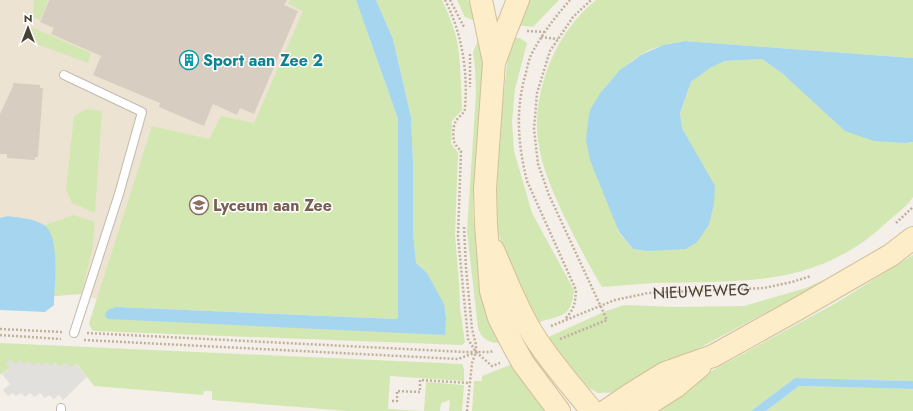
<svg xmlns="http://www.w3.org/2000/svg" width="913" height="411" font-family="Jost,sans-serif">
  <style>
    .education { fill: #ede3d2 }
    .green { fill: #d3e7b2 }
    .parking { fill: #e2e0dd }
    .water { fill: #a6d6ef }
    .building { fill: #d8cdc1 }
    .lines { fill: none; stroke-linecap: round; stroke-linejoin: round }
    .lane-casing { stroke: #c2b9ae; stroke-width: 10 }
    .secondary-casing { stroke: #d3bf99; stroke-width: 24 }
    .path { stroke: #c1b19c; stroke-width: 2.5; stroke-dasharray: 2 2; stroke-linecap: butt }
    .lane { stroke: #fff; stroke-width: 8 }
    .secondary { stroke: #fdedc8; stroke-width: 22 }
    .labels { text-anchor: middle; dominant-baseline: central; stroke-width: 3; stroke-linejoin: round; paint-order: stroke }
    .culture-label { font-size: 16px; font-weight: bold; fill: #0d838f; stroke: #fff; text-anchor: start }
    .education-label { font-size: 16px; font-weight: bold; fill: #785e54; stroke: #fff; text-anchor: start }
    .street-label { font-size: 16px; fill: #474037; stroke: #fff }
  </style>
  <rect width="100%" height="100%" fill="#f4efe8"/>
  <path class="education" d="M0,0H356L108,309L96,299L81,294L54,296L0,292Z"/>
  <path class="green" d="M34,0H48L40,20L33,17Z
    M290,0H356L398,119V317L397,319L116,307L445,335L427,273L416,263L413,232V162L411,117L393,39L376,0H442C448,13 454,27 457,41C461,64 461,87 462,110L452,121L451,143L458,153L455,235L459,282L460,308L465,342L462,345L95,331L92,330L89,324L90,320L152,126L209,139L221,116L254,123L303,11L288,4Z
    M457,0H468L473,13V20L465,17Z
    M526,0H559L533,27L515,25Z
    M596,0H913V58L685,41C678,42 670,43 663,45C637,52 618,72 601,92L618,232L633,249L647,251L691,144L682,128L680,113L691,82L710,68L725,61L762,59L783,74L906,143L913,142C913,151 913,192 913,197C908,206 892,217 885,224C814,289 741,280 653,283C636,284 619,286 602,287C587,262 575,238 562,212C552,189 541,166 538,140C534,115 541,83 551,60C561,37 577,15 596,0Z
    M31,27L91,53L88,63L31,42Z
    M510,38H520L527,43L515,89L512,122L514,151L532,213L574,290C571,317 564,314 540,322L535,320L506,257L498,231L497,193L500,127Z
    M481,39C487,95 473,152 473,209C474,255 489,298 503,342C491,345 481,339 478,328L467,231L476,93L475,68L473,52L478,41Z
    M87,109L102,111L95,213L72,203L66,190L74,116Z
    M74,215L95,222L92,251L81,294L54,296L55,283L45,225Z
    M913,255V381L795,378L751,411H647L715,369L836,303Z
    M848,269L703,346L624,392L598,393L585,386L544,339L606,311L624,305L675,307L744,306L806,288Z
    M0,343L462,364L464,369V381L390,376L388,409L424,411L426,382L464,385L462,411H449L450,400L441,403L440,411H348L212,400V391H204L203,395L94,386L77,364L71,368L15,364L0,375Z
    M515,363L547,411H472L474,381H482V376Z
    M799,386L913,389V411H766Z"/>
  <path class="parking" d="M11,359L15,364L20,360L25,365L29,361L33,365L38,362L42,365L46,362L51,366L55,362L60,366L66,363L71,367L76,364L87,377L63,400L59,395L54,399L49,395L45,398L40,393L35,397L30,393L25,397L21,393L16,396L13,393L8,396L3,390L10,384L2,374L10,368L6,363Z"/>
  <path class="water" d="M356,0H376L393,39L411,117L413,162V232L416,263L427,273L444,304L446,318L445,335L108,319L105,316C106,309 110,309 116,307L397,319L398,317V119Z
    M685,41L913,58V142L906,143L874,141L845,131L783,74L762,59L725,61L710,68L691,82L680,113L682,128L715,186L714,204L709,225L697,242L686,249L647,251L633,249L619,232L590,160L586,140L588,121L590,110L601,92L620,70L641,55L663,45Z
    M8,216C20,218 33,218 44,225C61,236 54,287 54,305L45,312L0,310V218Z
    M795,378L913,381V389L799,386L766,411H751Z"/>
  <path class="building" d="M49,0H287L284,5L298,11L254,114L240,108L237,115L213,104L204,126L159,107L160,103L93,75L101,56L51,34L54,28L40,22Z
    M13,83L40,85V88H43L38,157H35V160L7,158V154H0V114L13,86Z"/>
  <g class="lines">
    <defs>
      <path id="lane" d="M64,75L142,112L119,194L74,333
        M61,411V408"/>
      <path id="secondary" d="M481,0L494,62
        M518,0L506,30L494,63L485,189L486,224L491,291L499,318L512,343L523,363L559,411
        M493,250C506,279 517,310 534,336C551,363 572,386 592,411
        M606,411L631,394L665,373L713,356L801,307L891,255L913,238
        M637,411L675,387L700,366"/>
    </defs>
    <use href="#lane" class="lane-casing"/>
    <use href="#secondary" class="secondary-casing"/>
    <g class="path">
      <path d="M445,0C462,33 468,71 465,108C465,114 457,117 455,123C453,127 453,137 454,141C455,145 459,149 461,151L458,236L468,339L476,352L492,366L500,363"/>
      <path d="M450,0L464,27"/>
      <path d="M527,31L544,32"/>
      <path d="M541,37L558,39"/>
      <path d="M470,54V87"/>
      <path d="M896,223L913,207"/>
      <path d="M464,227L466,268L472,329L476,345V352L472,363L467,411"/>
      <path d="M566,318C575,308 575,303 576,290L527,181C518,146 515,108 526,73C527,67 529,60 531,55C542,34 555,17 570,0"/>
      <path id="s1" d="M551,326L615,300L648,293L764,288L792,282L811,276"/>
      <path d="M0,329L62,332"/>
      <path d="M87,333L465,352H490L493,351"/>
      <path d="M0,335L61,339"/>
      <path d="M560,339L607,320L549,195L538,164L534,129L537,93L550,51L573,17L591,0"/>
      <path d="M84,340L458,359L474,353"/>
      <path d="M392,401H397V391L420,392V380L469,383"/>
    </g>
    <use href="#lane" class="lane"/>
    <use href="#secondary" class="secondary"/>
  </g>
  <defs>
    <symbol id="building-ring" viewBox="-11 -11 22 22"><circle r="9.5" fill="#fff" stroke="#0f9aa8" stroke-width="1.5"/><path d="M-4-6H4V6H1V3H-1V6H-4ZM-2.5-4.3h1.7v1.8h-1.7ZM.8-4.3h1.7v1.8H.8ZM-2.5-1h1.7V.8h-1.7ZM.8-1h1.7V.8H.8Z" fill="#0f9aa8"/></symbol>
    <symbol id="university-ring" viewBox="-11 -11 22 22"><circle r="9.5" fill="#fff" stroke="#8d6e63" stroke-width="1.5"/><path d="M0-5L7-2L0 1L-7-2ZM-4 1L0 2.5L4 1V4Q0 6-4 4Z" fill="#8d6e63"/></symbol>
  </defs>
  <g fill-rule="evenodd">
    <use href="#building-ring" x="178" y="49" width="22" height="22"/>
    <use href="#university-ring" x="188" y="194" width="22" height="22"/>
  </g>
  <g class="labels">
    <g class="culture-label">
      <text x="203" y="60">Sport aan Zee 2</text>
    </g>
    <g class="education-label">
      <text x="213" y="205">Lyceum aan Zee</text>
    </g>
    <g class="street-label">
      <text stroke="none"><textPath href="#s1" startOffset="156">NIEUWEWEG</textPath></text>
    </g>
  </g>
  <g transform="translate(28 28)" stroke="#ffffff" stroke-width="3" paint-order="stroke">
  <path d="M0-3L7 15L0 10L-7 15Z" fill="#474037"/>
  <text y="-6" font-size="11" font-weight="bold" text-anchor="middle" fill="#474037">N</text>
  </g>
</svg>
